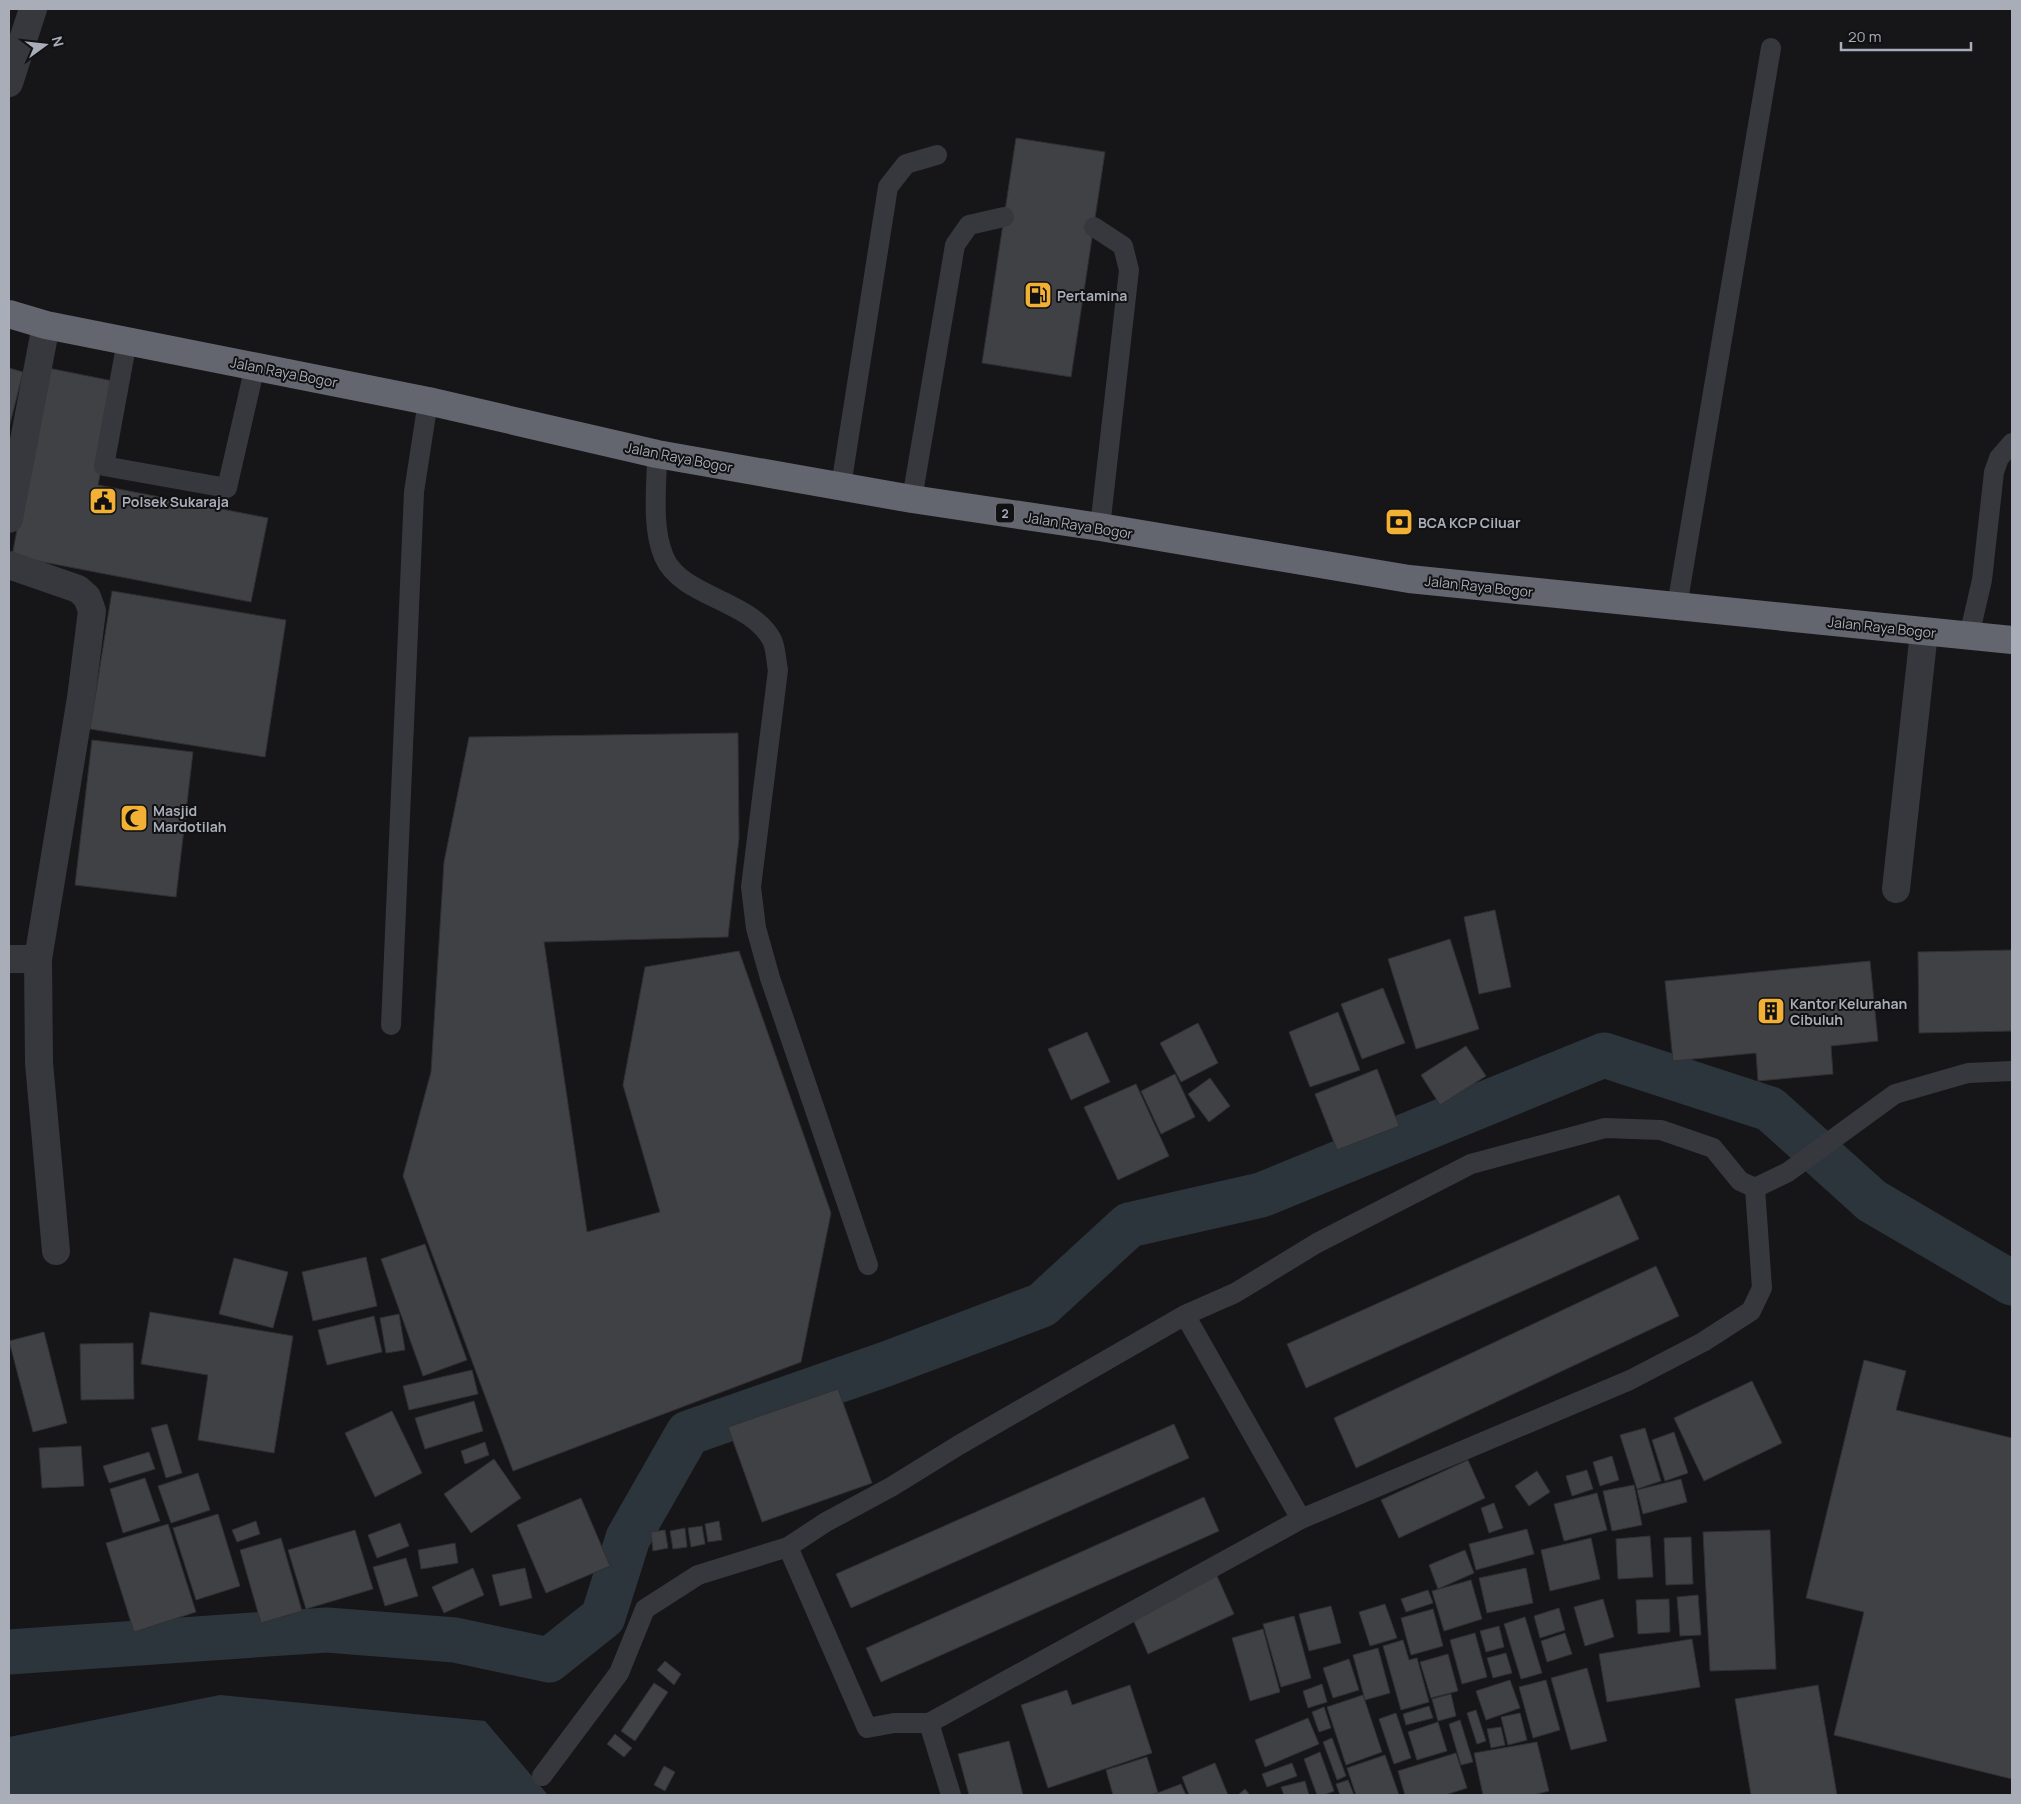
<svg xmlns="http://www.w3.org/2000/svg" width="2021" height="1804" font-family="Manrope,sans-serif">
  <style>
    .water { fill: #2c353c }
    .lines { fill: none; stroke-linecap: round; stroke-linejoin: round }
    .canal { stroke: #2c353c; stroke-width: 45 }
    .building { fill: #404145; stroke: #303034 }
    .lane { stroke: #37383d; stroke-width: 20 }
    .street { stroke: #37383d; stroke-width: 28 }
    .highway { stroke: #63666e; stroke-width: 28 }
    .labels { text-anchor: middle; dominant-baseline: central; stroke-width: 4; stroke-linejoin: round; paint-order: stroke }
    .shield { fill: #111113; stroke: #7b7e86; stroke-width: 1 }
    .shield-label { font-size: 12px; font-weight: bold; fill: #a8adb8 }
    .poi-label { font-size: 14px; font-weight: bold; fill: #a8adb8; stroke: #111113; text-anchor: start }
    .street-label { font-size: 14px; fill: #a8adb8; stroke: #111113 }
  </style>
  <rect width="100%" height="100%" fill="#161618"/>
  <path class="water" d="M220,1695L485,1721L548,1795H9V1737Z"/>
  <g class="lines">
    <path class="canal" d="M9,1652L327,1630L455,1640L549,1660L603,1617L628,1538L688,1433L886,1364L1042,1305L1129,1225L1261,1195L1604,1055L1770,1109L1872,1201L2012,1283"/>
  </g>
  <path class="building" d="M1016,138L1105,152L1071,377L982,363Z
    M9,368L23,372L9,428Z
    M48,368L118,382L98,485L268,518L251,602L12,556Z
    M112,591L286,620L265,757L90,729Z
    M738,733L739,838L728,937L544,942L587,1232L660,1212L623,1085L645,967L739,951L831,1213L801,1362L513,1471L403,1176L431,1072L444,862L469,737Z
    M92,740L193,752L176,897L75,885Z
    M1495,910L1511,987L1479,994L1464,917Z
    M1450,939L1479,1029L1416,1049L1388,959Z
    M2012,950V1031L1919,1033L1918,952Z
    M1870,961L1878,1041L1831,1046L1833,1074L1758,1081L1756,1053L1673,1061L1665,981Z
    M1383,988L1405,1043L1362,1059L1341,1004Z
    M1338,1012L1360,1070L1310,1087L1289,1032Z
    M1198,1023L1218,1063L1181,1082L1160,1043Z
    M1087,1032L1110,1082L1071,1100L1048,1049Z
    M1466,1046L1486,1076L1440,1105L1421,1075Z
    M1377,1069L1399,1126L1337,1150L1315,1094Z
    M1175,1074L1195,1117L1161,1134L1141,1091Z
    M1210,1078L1230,1106L1209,1122L1188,1094Z
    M1136,1084L1169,1156L1118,1180L1084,1107Z
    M1619,1195L1639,1239L1306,1388L1287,1344Z
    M425,1244L467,1360L423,1376L381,1259Z
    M366,1257L377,1306L313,1321L302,1272Z
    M234,1258L288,1272L273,1328L219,1314Z
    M1656,1266L1679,1316L1356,1468L1334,1418Z
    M150,1312L293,1336L274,1453L198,1440L208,1375L141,1364Z
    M399,1314L405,1350L386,1353L380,1318Z
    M374,1316L382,1352L327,1365L318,1330Z
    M44,1332L67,1423L33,1432L9,1341Z
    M133,1343L134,1399L81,1400L80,1344Z
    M1864,1360L1906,1371L1896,1410L2012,1438V1779L1834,1735L1864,1612L1806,1598Z
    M472,1370L478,1394L409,1410L403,1386Z
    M1752,1381L1782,1443L1704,1481L1674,1418Z
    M838,1389L872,1483L762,1522L728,1427Z
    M474,1401L483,1431L425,1449L415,1418Z
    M392,1411L422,1473L375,1497L345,1433Z
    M167,1424L182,1473L166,1478L151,1428Z
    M1174,1424L1189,1458L851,1608L836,1574Z
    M1645,1428L1661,1481L1637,1489L1620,1435Z
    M1674,1432L1688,1473L1665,1481L1652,1440Z
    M485,1442L489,1455L465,1464L461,1451Z
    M81,1446L84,1486L42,1488L39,1448Z
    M149,1452L155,1469L109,1483L103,1466Z
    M1612,1456L1619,1480L1600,1486L1593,1462Z
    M494,1459L521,1498L471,1533L444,1494Z
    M1468,1460L1485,1498L1399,1538L1381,1500Z
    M1587,1470L1593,1489L1572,1496L1566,1476Z
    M1537,1471L1550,1492L1529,1506L1515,1486Z
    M198,1473L210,1510L171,1523L158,1486Z
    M145,1478L160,1521L123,1533L110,1489Z
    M1681,1479L1687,1502L1643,1514L1637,1490Z
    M1634,1485L1642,1525L1612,1531L1603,1491Z
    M1597,1493L1607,1530L1564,1541L1554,1504Z
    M1204,1497L1219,1531L881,1682L866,1648Z
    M581,1498L610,1566L546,1593L517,1525Z
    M1494,1503L1503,1528L1489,1533L1481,1508Z
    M218,1514L240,1586L196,1600L173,1528Z
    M256,1521L260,1534L237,1542L232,1530Z
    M719,1521L722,1540L708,1542L705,1524Z
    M400,1523L409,1546L377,1558L368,1535Z
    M168,1524L196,1612L134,1632L106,1543Z
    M702,1526L705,1544L691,1547L688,1528Z
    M685,1528L687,1547L673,1549L670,1531Z
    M1527,1529L1534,1554L1476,1570L1469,1544Z
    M355,1530L373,1589L306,1609L288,1550Z
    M665,1530L668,1548L653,1551L651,1532Z
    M1770,1530L1776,1669L1710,1671L1703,1532Z
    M1650,1536L1653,1577L1618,1579L1616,1539Z
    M1691,1537L1693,1584L1666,1585L1664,1538Z
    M281,1538L302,1611L261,1623L240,1550Z
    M1591,1538L1600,1579L1550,1591L1541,1550Z
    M455,1543L458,1563L421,1569L418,1550Z
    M1465,1550L1474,1573L1438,1589L1429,1565Z
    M406,1558L418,1596L385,1606L373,1567Z
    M473,1568L484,1595L444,1613L432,1587Z
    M525,1568L532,1598L500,1606L492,1575Z
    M1526,1568L1533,1603L1487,1613L1479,1578Z
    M1217,1576L1234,1614L1148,1654L1131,1615Z
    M1471,1580L1482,1619L1444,1631L1432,1591Z
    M1428,1590L1433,1603L1406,1612L1401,1599Z
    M1698,1595L1701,1635L1680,1636L1677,1597Z
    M1603,1599L1614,1637L1585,1646L1574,1607Z
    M1669,1599L1670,1632L1638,1634L1636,1600Z
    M1385,1604L1397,1638L1370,1646L1359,1612Z
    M1331,1606L1341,1643L1309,1651L1299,1614Z
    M1559,1608L1565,1630L1540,1638L1534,1616Z
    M1433,1609L1443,1646L1411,1655L1401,1618Z
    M1294,1616L1311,1678L1281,1687L1263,1624Z
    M1525,1617L1542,1673L1521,1679L1504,1624Z
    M1499,1626L1504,1647L1486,1652L1480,1631Z
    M1263,1629L1280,1692L1250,1701L1232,1638Z
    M1475,1633L1487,1677L1462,1684L1450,1640Z
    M1565,1633L1572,1654L1547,1662L1541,1641Z
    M1692,1639L1700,1687L1607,1702L1599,1654Z
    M1403,1640L1409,1660L1417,1658L1429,1702L1401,1710L1383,1646Z
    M1378,1648L1390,1693L1365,1700L1353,1655Z
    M1506,1653L1512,1673L1493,1678L1487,1658Z
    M1448,1654L1458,1691L1431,1698L1420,1662Z
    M1349,1659L1359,1690L1333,1698L1323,1668Z
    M665,1661L681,1674L674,1685L657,1670Z
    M1587,1668L1607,1741L1571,1750L1551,1678Z
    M1510,1680L1520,1708L1486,1720L1476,1691Z
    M1546,1680L1560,1730L1533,1738L1519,1687Z
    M654,1683L668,1692L635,1741L621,1731Z
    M1322,1684L1327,1702L1308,1708L1303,1691Z
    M1130,1685L1152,1753L1048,1788L1021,1705L1067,1690L1072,1705Z
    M1818,1685L1837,1795H1751L1735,1699Z
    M1451,1694L1456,1716L1438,1721L1432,1699Z
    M1363,1695L1382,1752L1346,1765L1327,1707Z
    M1429,1706L1433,1718L1406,1725L1403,1714Z
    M1324,1707L1331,1728L1319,1732L1312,1712Z
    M1476,1710L1486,1741L1477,1744L1467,1713Z
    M1396,1713L1411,1758L1394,1764L1379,1719Z
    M1520,1713L1527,1740L1508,1745L1501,1717Z
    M1308,1718L1319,1744L1265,1767L1255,1740Z
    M1460,1720L1473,1762L1461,1765L1449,1724Z
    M1438,1722L1447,1751L1417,1760L1408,1732Z
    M1501,1727L1505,1745L1491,1748L1487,1729Z
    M615,1734L632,1748L624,1757L607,1744Z
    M1332,1738L1346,1776L1337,1780L1323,1742Z
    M1009,1741L1023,1795H969L958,1754Z
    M1537,1742L1549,1791L1533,1795H1483L1474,1753Z
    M1320,1752L1334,1791L1324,1795H1317L1304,1759Z
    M1456,1753L1467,1788L1445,1795H1405L1398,1771Z
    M1385,1755L1399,1795H1356L1347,1768Z
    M1147,1757L1158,1793L1150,1795H1113L1106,1770Z
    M1215,1763L1228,1795H1189L1182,1777Z
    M1292,1763L1297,1776L1267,1787L1262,1774Z
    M664,1766L675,1772L665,1791L654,1785Z
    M1348,1780L1354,1795H1340L1336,1784Z
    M1305,1781L1309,1795H1284L1281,1787Z
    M1181,1784L1186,1795H1152Z
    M1245,1789L1250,1795H1238Z"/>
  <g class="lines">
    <path class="lane" d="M1094,227L1123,246L1129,270L1100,527
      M127,341L104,466L227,488L255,366
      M657,454C657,487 651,526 664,557C682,598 750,599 772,640C776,648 776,661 778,670L751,887L756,928L770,978L868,1265
      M841,486L888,187L906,164L937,155
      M912,499L955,245L969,225L1004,217
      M1677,606L1771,48
      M1969,636L1982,580L1994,472L1999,458L2012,443
      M391,1025L414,492L428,401
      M1185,1315L1301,1519
      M788,1547L867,1728L894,1723H929L1301,1519L1630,1380L1703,1342L1751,1311L1762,1288L1755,1188L1788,1172L1895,1094L1968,1073L2012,1071
      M929,1723L951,1795
      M542,1776L619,1673L645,1609L698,1575L788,1547L826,1522L891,1487L959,1445L1185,1315L1235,1293L1317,1243L1471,1164L1605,1128L1661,1130L1713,1148L1740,1181L1755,1188"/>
    <path class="street" d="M9,83L33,9
      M9,519L46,325
      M9,565L78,589L87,597L92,611L81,698L38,959L39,1063L56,1251
      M1896,889L1924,632
      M9,959H38"/>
    <path class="highway" d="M9,314L46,325L428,401L657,454L912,499L1100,527L1409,579L2012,640"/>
  </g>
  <defs>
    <symbol id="fuel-square" viewBox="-11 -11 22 22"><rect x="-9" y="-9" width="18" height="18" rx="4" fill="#f2b134" stroke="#111113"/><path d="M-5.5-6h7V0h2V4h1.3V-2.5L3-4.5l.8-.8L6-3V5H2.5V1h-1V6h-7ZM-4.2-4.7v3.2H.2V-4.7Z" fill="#111"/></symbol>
    <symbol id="civic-square" viewBox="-11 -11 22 22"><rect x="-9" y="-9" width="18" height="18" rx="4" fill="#f2b134" stroke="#111113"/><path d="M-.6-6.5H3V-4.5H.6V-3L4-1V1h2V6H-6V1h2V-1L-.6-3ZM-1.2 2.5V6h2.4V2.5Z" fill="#111"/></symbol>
    <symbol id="bank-square" viewBox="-11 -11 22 22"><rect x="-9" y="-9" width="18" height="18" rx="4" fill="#f2b134" stroke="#111113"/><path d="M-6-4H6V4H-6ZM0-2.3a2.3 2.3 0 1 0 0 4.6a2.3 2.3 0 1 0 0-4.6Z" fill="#111"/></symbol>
    <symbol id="mosque-square" viewBox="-11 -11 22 22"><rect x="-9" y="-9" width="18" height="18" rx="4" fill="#f2b134" stroke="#111113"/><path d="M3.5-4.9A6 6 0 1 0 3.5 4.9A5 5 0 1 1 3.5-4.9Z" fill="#111"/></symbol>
    <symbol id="building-square" viewBox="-11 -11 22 22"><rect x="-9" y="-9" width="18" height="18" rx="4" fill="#f2b134" stroke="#111113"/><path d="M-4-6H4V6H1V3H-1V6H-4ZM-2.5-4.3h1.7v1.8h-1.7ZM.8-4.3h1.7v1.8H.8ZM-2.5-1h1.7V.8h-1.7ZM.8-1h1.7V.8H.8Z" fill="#111"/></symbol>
  </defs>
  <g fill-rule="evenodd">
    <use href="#fuel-square" x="1022" y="279" width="32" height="32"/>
    <use href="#civic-square" x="87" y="485" width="32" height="32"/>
    <use href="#bank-square" x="1383" y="506" width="32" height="32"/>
    <use href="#mosque-square" x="118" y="802" width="32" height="32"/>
    <use href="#building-square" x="1755" y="995" width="32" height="32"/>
  </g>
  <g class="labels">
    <rect class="shield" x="996" y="503.5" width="18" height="19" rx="4"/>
    <g class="shield-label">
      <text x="1005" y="513">2</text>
    </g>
    <g class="poi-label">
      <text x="1057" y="295">Pertamina</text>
      <text x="122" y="501">Polsek Sukaraja</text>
      <text x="1418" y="522">BCA KCP Ciluar</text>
      <text x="153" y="810">Masjid<tspan x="153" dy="16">Mardotilah</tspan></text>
      <text x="1790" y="1003">Kantor Kelurahan<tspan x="1790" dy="16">Cibuluh</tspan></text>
    </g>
    <g class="street-label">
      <text transform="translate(284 372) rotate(11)">Jalan Raya Bogor</text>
      <text transform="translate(679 457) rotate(11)">Jalan Raya Bogor</text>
      <text transform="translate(1079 525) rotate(9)">Jalan Raya Bogor</text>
      <text transform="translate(1479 586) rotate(6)">Jalan Raya Bogor</text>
      <text transform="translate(1882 627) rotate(6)">Jalan Raya Bogor</text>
    </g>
  </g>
  <rect width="2021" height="1804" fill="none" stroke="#a8adb8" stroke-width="20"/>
  <g transform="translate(45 45) rotate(75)" stroke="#111113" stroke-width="4" paint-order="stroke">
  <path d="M0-4L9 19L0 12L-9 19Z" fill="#a8adb8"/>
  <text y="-8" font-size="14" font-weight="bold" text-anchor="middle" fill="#a8adb8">N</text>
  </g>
  <path d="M1841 42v8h130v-8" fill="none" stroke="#a8adb8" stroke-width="2.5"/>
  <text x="1848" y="42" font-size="15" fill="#a8adb8" stroke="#111113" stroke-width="4" paint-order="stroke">20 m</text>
</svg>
